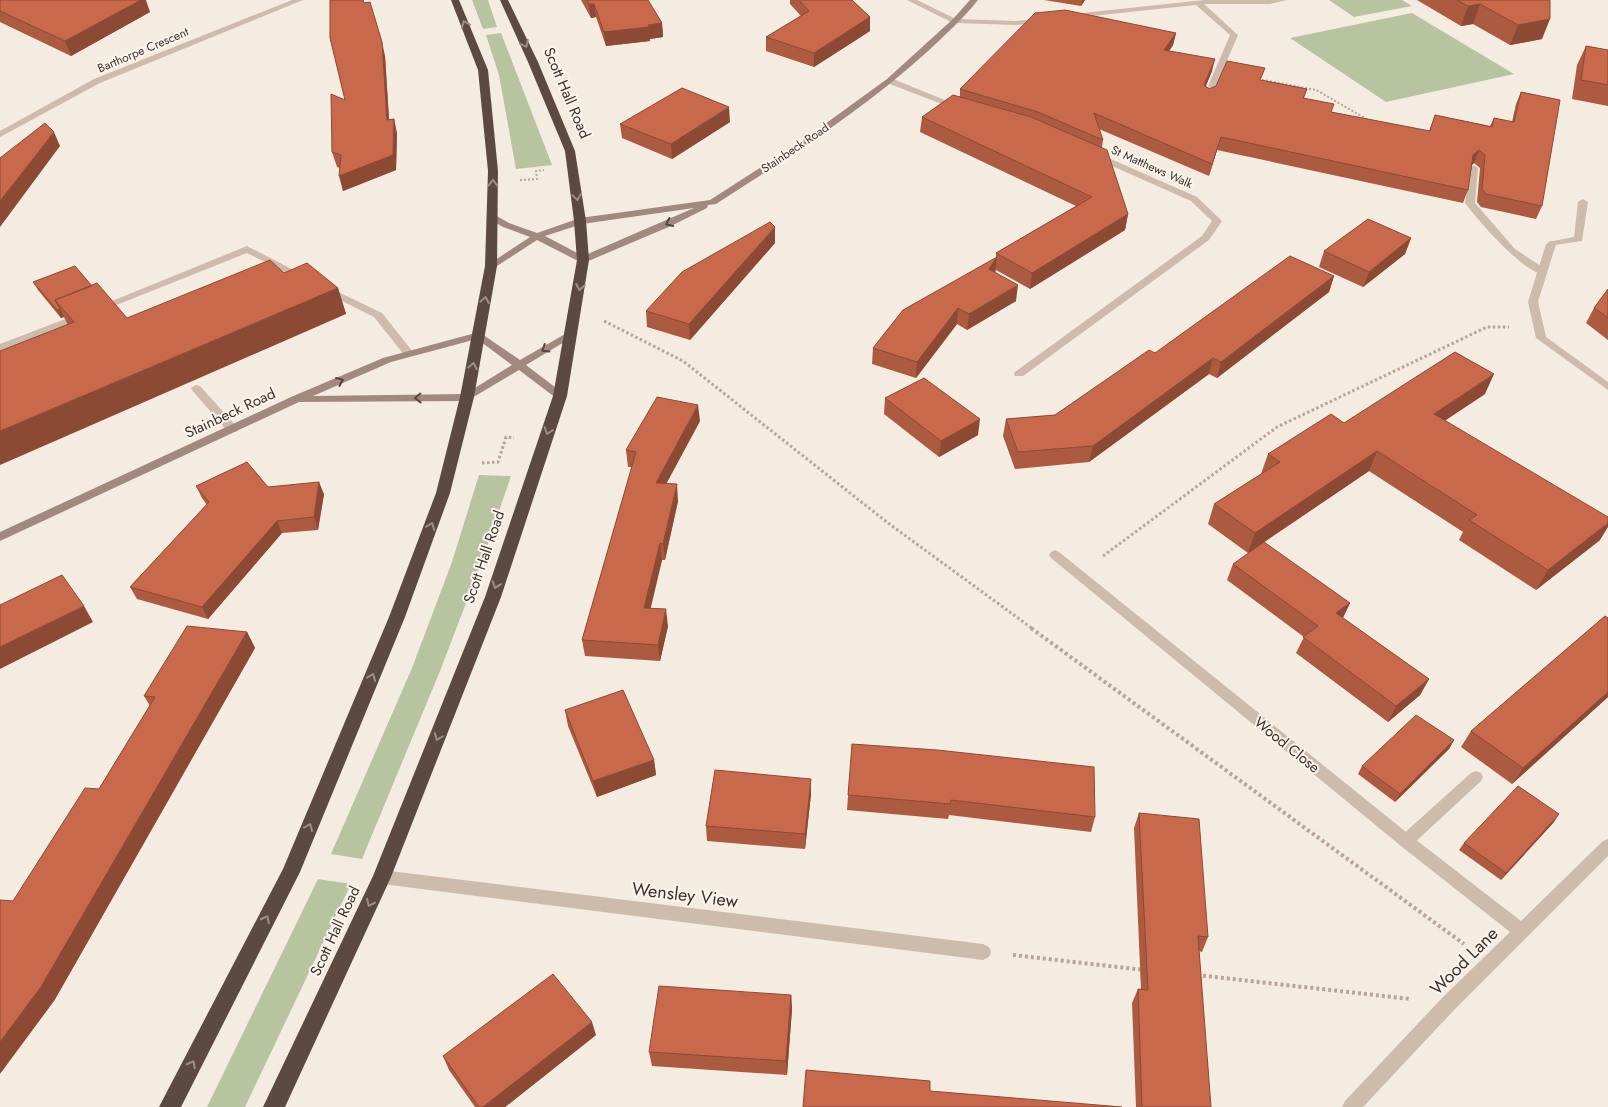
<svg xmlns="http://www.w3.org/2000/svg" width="1608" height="1107" font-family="Jost,sans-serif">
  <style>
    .green { fill: #b8c4a0 }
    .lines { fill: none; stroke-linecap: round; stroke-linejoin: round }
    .path-far2 { stroke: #b9a596; stroke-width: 2; stroke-dasharray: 2 2; stroke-linecap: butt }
    .path-far1 { stroke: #b9a596; stroke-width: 3; stroke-dasharray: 2.5 2.5; stroke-linecap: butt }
    .path { stroke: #b9a596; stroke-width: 4; stroke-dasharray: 3 3; stroke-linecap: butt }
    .lane { fill: #cdbbac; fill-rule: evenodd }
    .street { fill: #cdbbac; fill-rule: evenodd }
    .secondary { fill: #a18a7d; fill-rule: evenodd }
    .highway { fill: #5c4a42; fill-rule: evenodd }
    .wall { fill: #ac5a40 }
    .shaded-wall { fill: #8c4a34 }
    .building { fill: #c8694b; stroke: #8c4a34 }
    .oneway { stroke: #9c8e87 }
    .oneway2 { stroke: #544640 }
    .labels { text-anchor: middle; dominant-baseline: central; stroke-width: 4; stroke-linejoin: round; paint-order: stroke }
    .far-street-label { font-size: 12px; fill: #3b302b; stroke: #fbf5ee }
    .street-label { font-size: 15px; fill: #3b302b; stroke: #fbf5ee }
    .near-street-label { font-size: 18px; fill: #3b302b; stroke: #fbf5ee }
  </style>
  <rect width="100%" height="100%" fill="#f4ebe1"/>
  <path class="green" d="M472,0H488L497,27L483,29Z
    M1329,0H1402L1412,6L1354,17Z
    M1412,13L1514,74L1386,102L1290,38Z
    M501,33L552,165L516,169L499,75L486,35Z
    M479,475L511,476L481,564L440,671L362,859L331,854L412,668L452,562Z
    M318,879L351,884L245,1107H207Z"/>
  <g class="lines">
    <path class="path-far2" d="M1258,79L1316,90L1368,120
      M520,180L537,179L536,171L544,170"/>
    <path class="path-far1" d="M604,321L683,361L888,523L1033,629
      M482,463L498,462L506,437L514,438
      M1103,556L1277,427L1487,327H1509"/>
    <path class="path" d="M1031,628L1464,944
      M1013,955L1144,970
      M1197,975L1410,999"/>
    <path class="lane" d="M1204,0H1287L1270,4H1204L1238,35L1211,98L1207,100L1203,98L1230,35L1196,5L1073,18L1069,16L1073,14Z
      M1043,18L1047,20L1046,22L1016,25L956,23L952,21L956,19L1016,21Z
      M1474,165L1478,168L1475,203L1515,249L1547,270V274C1527,278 1477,219 1465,203L1470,168Z
      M1583,199L1588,202L1582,241L1548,246V242L1574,237L1578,202Z
      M247,246L309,278L308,280H300L247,253L104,310H96L95,308Z
      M326,286L382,313L413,352L414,354L413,356H405L374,317L322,291L321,289Z
      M81,313L86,316L85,318L0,351V344Z
      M196,385L200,386L236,426L238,429L236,432H228L192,390L191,388Z
      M1476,771L1481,773L1483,777L1481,781L1411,846L1406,848L1401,846L1398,841L1401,836L1471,773Z"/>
    <path class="street" d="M292,0H303L100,83L0,137V131L94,79Z
      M907,0H917L960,21L953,23Z
      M887,79H893L962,107L955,109L887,83Z
      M1097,153L1197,197L1222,221L1209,240L1023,376H1015L1014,374L1015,372L1202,236L1212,221L1191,201L1094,158V154Z
      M1551,241L1556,244L1538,302L1546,337L1608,382V390L1536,338L1528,302L1546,244Z
      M1055,550L1059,552L1411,836L1521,921L1603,841L1608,839V856L1455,1009L1363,1107H1342L1345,1101L1443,997L1510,932L1401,846L1051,558L1049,555L1051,552Z
      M382,870L983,944L989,947L991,952L989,957L983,960L382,884L377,882L374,877L377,872Z"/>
    <path class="secondary" d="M970,0H978C963,19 945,35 927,52C863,110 789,157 716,204L708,205L707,208L671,226L586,262H580L537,240L494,268H488L486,266L530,237L503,227L489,219V215H495L509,223L537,233L580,218L710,200L803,140L887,79L953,19ZM694,208L583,256L545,236L582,224Z
      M572,330L577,333L576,335L526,365L564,394L566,396L564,398H556L519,370L467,401L299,402L0,541V532L291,397L383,358L479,332L520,360ZM477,339L512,365L465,394L313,396L391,362Z"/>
    <path class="highway" d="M451,0H459L488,70L498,171L497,266L474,397L450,493L405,617L300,872L181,1107H159L283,869L389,617L436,493L460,397L485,266L488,171L478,70Z
      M500,0H508L538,62L575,151L586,221L589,260L567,396L501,597L391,877L285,1107H263L373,876L485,597L553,396L577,260L574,221L565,151L528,62Z"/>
  </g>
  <path class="wall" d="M0,0L150,12L71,56L0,22Z
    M581,0H648L662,23L663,37L650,39V41L606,46L596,17L591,18Z
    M790,0H852L870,17V31L814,67L766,51V37L801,16L790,4Z
    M1044,0H1085L1081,6Z
    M1417,0H1550L1542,39L1510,45L1473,24L1461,26Z
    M1176,33L1173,45L1169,51L1212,71L1206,86L1209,89L1262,80L1307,89L1304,98L1331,112L1429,131L1435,115L1490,126L1494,118L1512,122L1516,104L1521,92L1542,206L1536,219L1481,207L1477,202L1480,168L1474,163L1472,165L1468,190L1463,203L1217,150L1209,176L1099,129L1103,140L1102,147L1128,214L1125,230L1030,289L996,270L995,273L1016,301L967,330L957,324L916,378L872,364L873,348L996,258V253L1076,206L920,132L922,117L960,96V89Z
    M1586,46L1608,50V106L1572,99L1577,65Z
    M385,56L389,120L394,119L397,134L396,170L343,191L340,168L337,167L332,152L345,100Z
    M730,122L672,159L622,138L620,124Z
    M1411,238L1405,254L1363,287L1319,267L1324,251Z
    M775,243L690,340L647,327L646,311Z
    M284,273L338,288L346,314L68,325L64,317L61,318L38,290L33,282L92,286L127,318Z
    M1334,276L1329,292L1217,378L1209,374L1089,462L1015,469L1003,436L1006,419L1055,415L1155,353Z
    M1608,289V340L1586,323L1594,308Z
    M1485,394L1445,420L1600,540L1536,590L1459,540L1463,532L1369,471L1248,553L1208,524L1214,504L1261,474L1268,454L1344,423Z
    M885,398L978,435L939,457L884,414Z
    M700,421L666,484L678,501L665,560H662L650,608L668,626L660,661L585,656L582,640L632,467H628L626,450Z
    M196,486L268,487L324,494L318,530L282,533L208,619L137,599L130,587L207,505L202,498Z
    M1233,564L1350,603L1343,618L1429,679L1420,695L1388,722L1296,653L1304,637L1227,580Z
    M247,632L255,648L54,1001L13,901L99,789L150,706L144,696Z
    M1608,697L1512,784L1461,747L1471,731Z
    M565,710L654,760L656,775L597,797L568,726Z
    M1454,740L1449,749L1395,802L1358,774L1362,766Z
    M852,744L1095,817L1091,832L949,815L948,819L847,810Z
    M811,794L805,849L707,841L706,826Z
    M1139,813L1208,937L1202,952L1199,951L1211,1107H1136L1132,1003L1138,989H1141L1134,828Z
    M1554,822L1501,880L1459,850L1464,843Z
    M791,995L792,1009L787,1075L652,1066L649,1052Z
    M596,1035L505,1107H475L449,1070L443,1056Z"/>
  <path class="shaded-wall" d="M141,0H146L150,12L71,56L65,41Z
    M1082,0H1085L1081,6Z
    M589,4H594L596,17L591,18Z
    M1480,4L1473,24L1461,26L1468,6Z
    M870,17V31L814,67V53Z
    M1550,19L1542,39L1510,45L1518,25Z
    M662,23L663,37L650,39V41L606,46L604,32Z
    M1176,33L1173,45L1161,62L1164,50Z
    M382,42L385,56L390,135L387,120Z
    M1215,59L1212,71L1201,97L1204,85Z
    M729,107L730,122L672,159L671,144Z
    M394,119L397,134L396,170L343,191L339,176Z
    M54,132L60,146L0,227V201Z
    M1221,137L1209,176L1212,164Z
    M1479,150L1474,163L1468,168L1473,155Z
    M1128,214L1125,230L1030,289L1032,273Z
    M775,227V243L690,340L689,324Z
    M1411,238L1405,254L1363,287L1369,272Z
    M997,257L995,272L987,285L989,269Z
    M1334,276L1329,292L1217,378L1221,362Z
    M1018,285L1016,301L967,330L969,314Z
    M338,288L346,314L0,465V431Z
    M958,308L957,324L916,378L917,362Z
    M60,309L64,317L61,318L57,310Z
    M1213,358L1209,374L1089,462L1093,446Z
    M1494,374L1485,394L1425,434L1434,414Z
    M698,405L700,421L658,499L656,483Z
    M980,419L978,435L939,457L941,441Z
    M1377,451L1369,471L1248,553L1255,533Z
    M319,482L324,494L318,530L314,517Z
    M677,484L678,501L665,560L663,544Z
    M277,521L282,533L208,619L202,607Z
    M1608,523V527L1600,540L1536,590L1548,570Z
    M660,543L662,560L647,624L644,608Z
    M1350,603L1342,619L1336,613Z
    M84,606L93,622L0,669V647Z
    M666,609L668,626L660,661L658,645Z
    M247,632L255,648L54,1001L0,1074V1042Z
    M1429,679L1420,695L1388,722L1396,706Z
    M1608,692V697L1512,784L1523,768Z
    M1454,740L1449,749L1395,802L1400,794Z
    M654,760L656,775L597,797L593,781Z
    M811,779V794L805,849V834Z
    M1559,814L1554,822L1501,880L1506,873Z
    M791,995L792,1009L787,1075L786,1061Z
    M592,1022L596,1035L505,1107H483Z"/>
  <path class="building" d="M0,0H141L65,41L0,11Z
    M330,0H363L364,3L370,2L382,42L387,120L394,119L393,155L339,176L341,155L332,152L331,94L345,100L330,38Z
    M587,0H648L662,23L648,25L649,27L604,32L594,4H589Z
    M799,0H852L870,17L814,53L766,37L809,11Z
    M1457,0H1550V19L1518,25L1480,4L1468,6Z
    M1065,10L1176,33L1164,50L1215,59L1204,85L1209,89L1216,86L1227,61L1265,68L1260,80L1307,89L1303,98L1334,104L1331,112L1430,131L1435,115L1492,127L1494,118L1514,122L1521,92L1560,100L1542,206L1486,194L1482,189L1485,155L1479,150L1473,155L1468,190L1221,137L1212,164L1094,113L1103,140L1038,112L960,89L1035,13Z
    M1586,46L1608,50V85L1581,80Z
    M682,88L729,107L671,144L620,124Z
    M953,95L1031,117L1107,150L1128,214L1032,273L996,253L1092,197L922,117Z
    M45,123L54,132L0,201V158Z
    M1368,219L1411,238L1369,272L1324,251Z
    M770,222L775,227L689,324L646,311L682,272Z
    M1290,256L1334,276L1221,362L1213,358L1093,446L1018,452L1006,419L1055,415L1149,350L1155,353Z
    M997,257L989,269L1018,285L969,314L958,308L917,362L873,348L903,310Z
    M270,260L284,273L307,263L338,288L0,431V351L74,322L55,300L97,283L127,318Z
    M75,266L92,286L55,300L60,309L57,310L33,282Z
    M1608,289V318L1594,308Z
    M1455,352L1494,374L1434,414L1608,517V523L1548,570L1469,520L1477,515L1377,451L1255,533L1214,504L1280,462L1268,454L1331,414L1344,423Z
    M924,378L980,419L941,441L885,398Z
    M657,397L698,405L656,483L677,484L663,544L660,543L644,608L666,609L658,645L582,640L636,452L626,450Z
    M247,462L268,487L319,482L314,517L277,521L202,607L130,587L209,502L196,486Z
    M1264,542L1350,603L1336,613L1429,679L1396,706L1303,637L1318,626L1233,564Z
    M62,575L84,606L0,647V605Z
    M1605,616L1608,618V692L1523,768L1471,731Z
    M187,626L247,632L41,987L0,1042V900L13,901L85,788L99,789L155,697L144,696Z
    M623,690L654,760L593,781L565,710Z
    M1416,715L1454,740L1400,794L1362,766Z
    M852,744L937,750L1094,767L1095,817L951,800L950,804L848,795Z
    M715,770L811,779L805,834L706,826Z
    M1518,786L1559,814L1506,873L1464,843Z
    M1139,813L1199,819L1208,937L1198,936L1211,1107H1142L1138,989L1148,990Z
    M553,974L592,1022L483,1107H479L443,1056Z
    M659,986L791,995L786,1061L649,1052Z
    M806,1070L930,1081V1091L1122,1107H803Z"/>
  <defs><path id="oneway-chevron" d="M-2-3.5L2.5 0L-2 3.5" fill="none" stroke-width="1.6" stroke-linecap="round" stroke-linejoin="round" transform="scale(1.25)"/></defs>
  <g class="oneway">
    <use href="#oneway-chevron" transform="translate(465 24) rotate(-112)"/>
    <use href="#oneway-chevron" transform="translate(525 44) rotate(65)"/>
    <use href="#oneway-chevron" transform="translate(493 183) rotate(-89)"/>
    <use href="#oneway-chevron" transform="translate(577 197) rotate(82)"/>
    <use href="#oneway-chevron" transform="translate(580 287) rotate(99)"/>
    <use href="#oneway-chevron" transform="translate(485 300) rotate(-80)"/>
    <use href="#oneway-chevron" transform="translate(473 366) rotate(-79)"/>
    <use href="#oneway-chevron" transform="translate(548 431) rotate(108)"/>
    <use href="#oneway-chevron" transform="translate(431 526) rotate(-69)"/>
    <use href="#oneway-chevron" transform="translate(496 585) rotate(109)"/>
    <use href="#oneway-chevron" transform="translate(372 677) rotate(-67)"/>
    <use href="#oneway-chevron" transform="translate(438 737) rotate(111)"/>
    <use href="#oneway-chevron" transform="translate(309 827) rotate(-67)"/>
    <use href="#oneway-chevron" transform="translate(370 903) rotate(115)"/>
    <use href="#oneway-chevron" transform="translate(266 919) rotate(-63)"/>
    <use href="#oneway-chevron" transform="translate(192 1064) rotate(-63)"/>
  </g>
  <g class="oneway2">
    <use href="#oneway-chevron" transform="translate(669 223) rotate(155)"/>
    <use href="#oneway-chevron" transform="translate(545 349) rotate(148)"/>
    <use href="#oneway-chevron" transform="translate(340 381) rotate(-23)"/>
    <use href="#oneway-chevron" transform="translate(418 398) rotate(179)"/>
  </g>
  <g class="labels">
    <g class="far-street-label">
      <text transform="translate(143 50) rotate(-23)">Barthorpe Crescent</text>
      <text transform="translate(795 148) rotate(-34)">Stainbeck Road</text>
      <text transform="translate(1152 167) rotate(24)">St Matthews Walk</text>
    </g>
    <g class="street-label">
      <text transform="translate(567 93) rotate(67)">Scott Hall Road</text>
      <text transform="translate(230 413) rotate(-25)">Stainbeck Road</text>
      <text transform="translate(484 557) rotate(-71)">Scott Hall Road</text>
      <text transform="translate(1287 745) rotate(39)">Wood Close</text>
      <text transform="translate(335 931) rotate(-65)">Scott Hall Road</text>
    </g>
    <g class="near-street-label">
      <text transform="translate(685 895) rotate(7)">Wensley View</text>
      <text transform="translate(1464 961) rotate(-45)">Wood Lane</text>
    </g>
  </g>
</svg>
